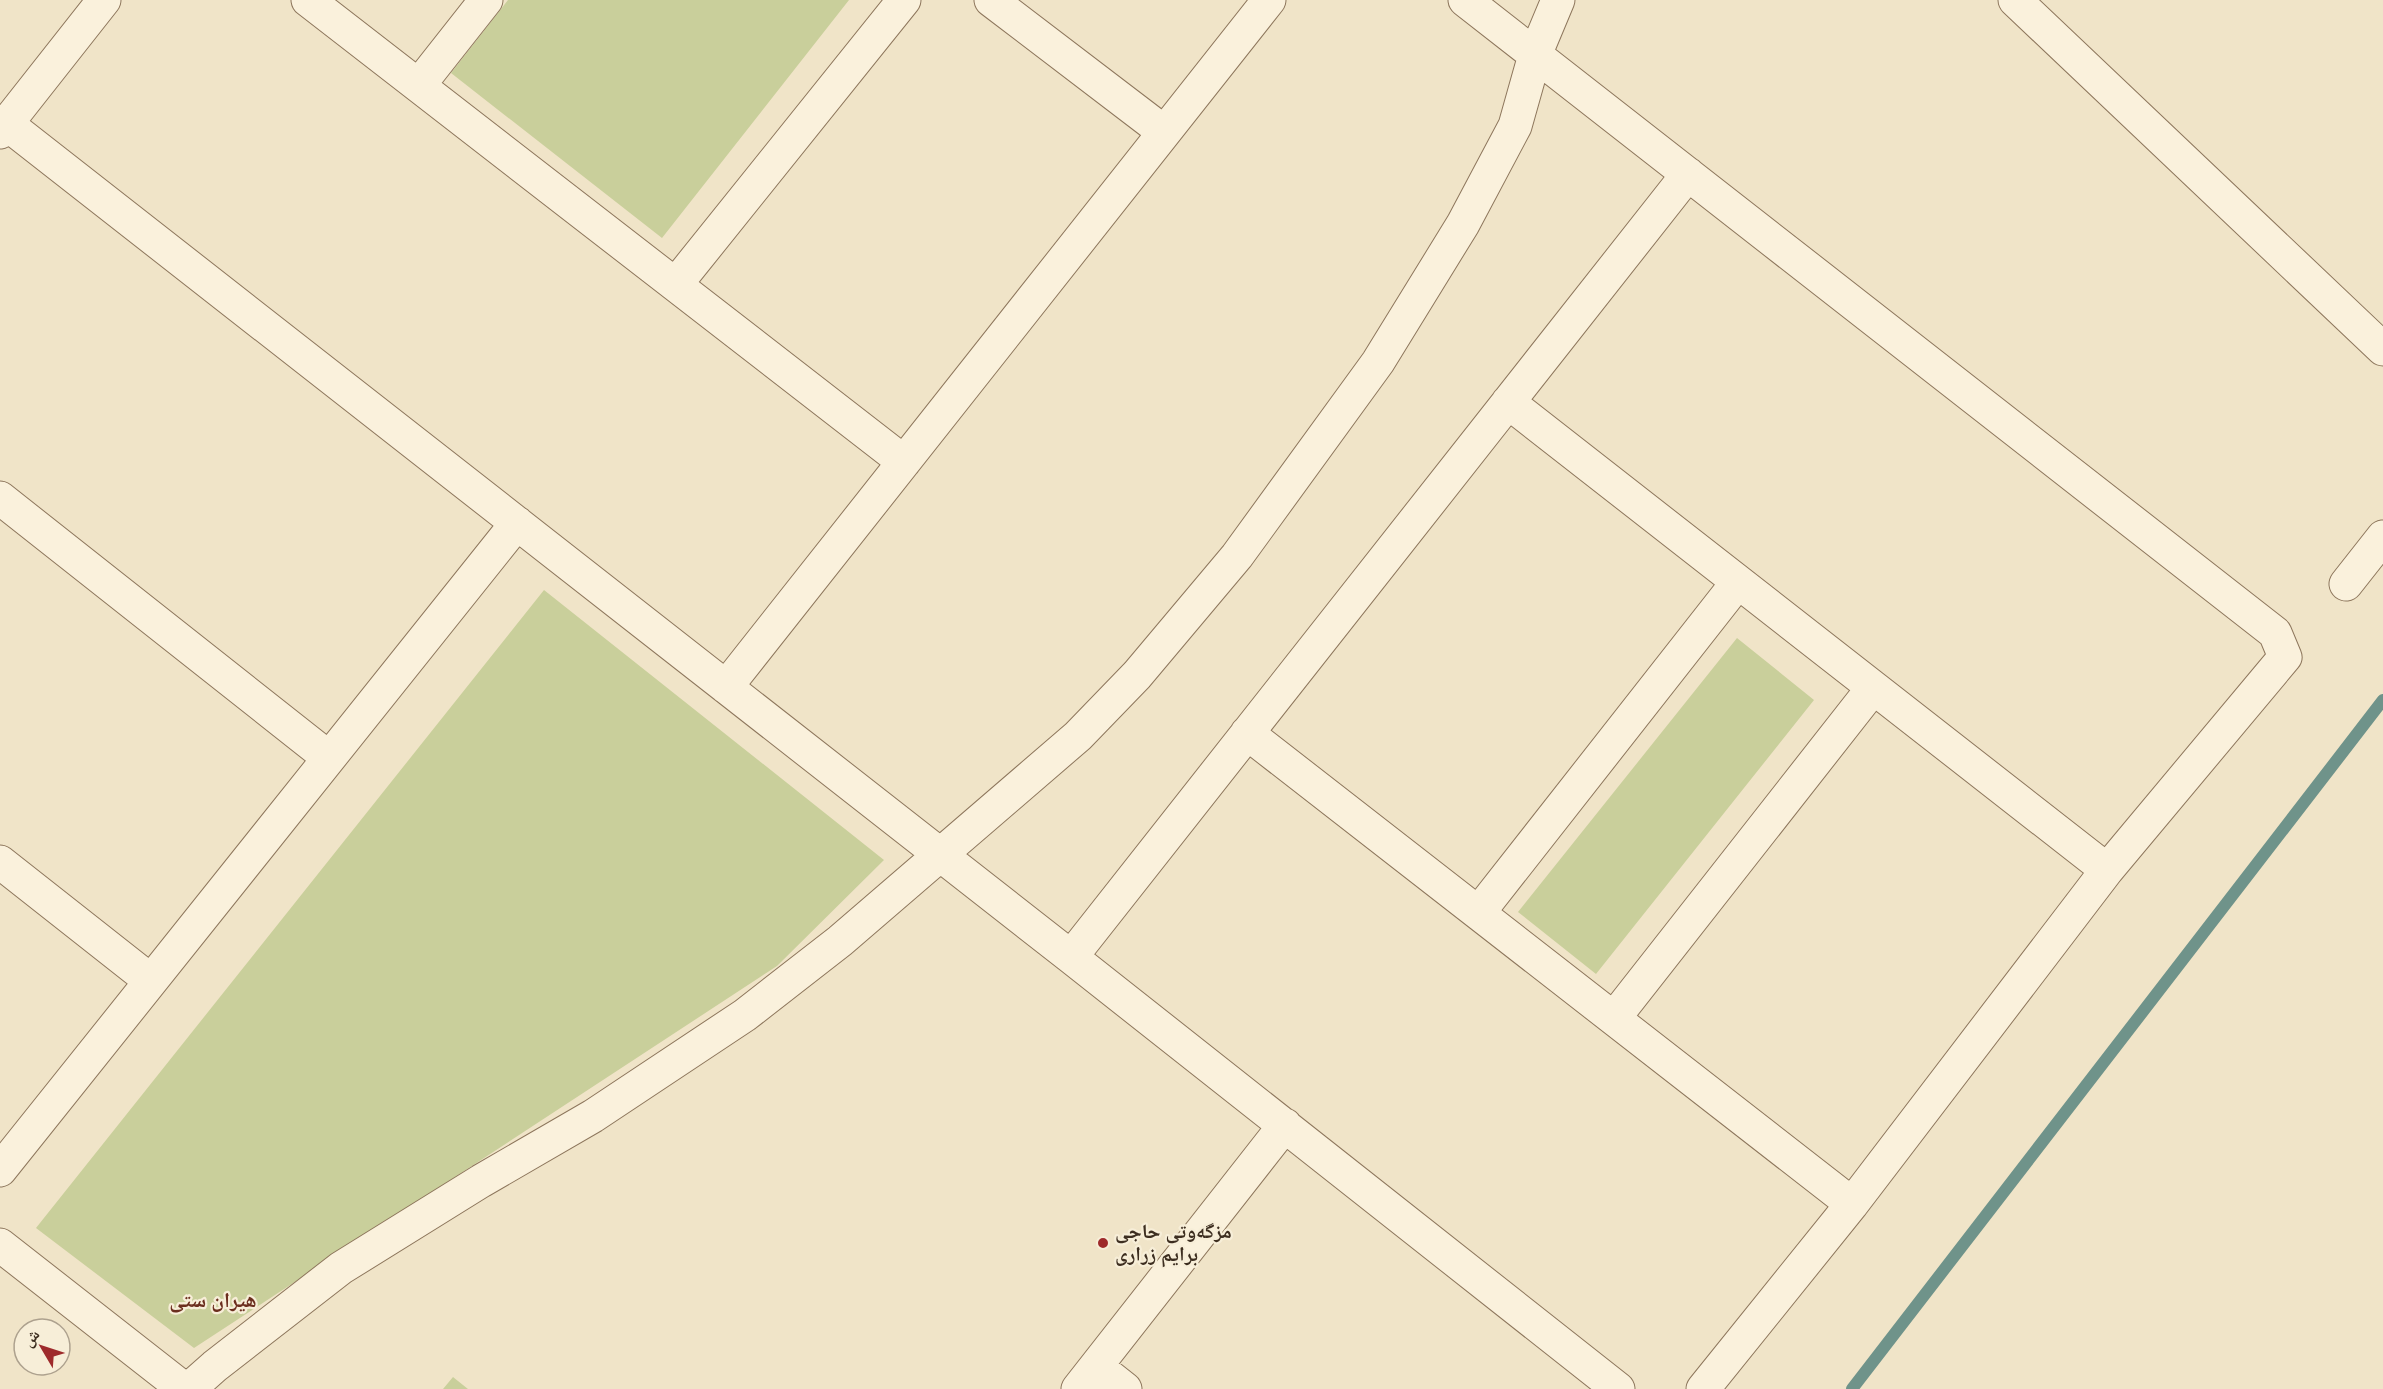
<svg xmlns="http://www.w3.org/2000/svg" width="2383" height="1389" font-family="Spectral,'Noto Naskh Arabic',serif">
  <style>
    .green { fill: #c9cf9b }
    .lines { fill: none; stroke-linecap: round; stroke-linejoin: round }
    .stream { stroke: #6f938a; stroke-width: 12 }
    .minor-casing { stroke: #8d765c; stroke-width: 35 }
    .minor { stroke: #faf1dc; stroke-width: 33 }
    .poi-dot { fill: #9e2a2b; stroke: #f7eed8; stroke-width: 2 }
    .labels { text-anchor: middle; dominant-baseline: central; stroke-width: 4.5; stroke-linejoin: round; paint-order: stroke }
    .poi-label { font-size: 20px; font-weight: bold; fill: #3d2e20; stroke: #f7eed8; text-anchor: start }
    .neighbourhood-label { font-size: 21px; font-weight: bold; fill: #6b2e1e; stroke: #f7eed8 }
  </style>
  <rect width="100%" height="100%" fill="#f0e4c8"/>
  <path class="green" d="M508,0H849L662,238L451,73Z
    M544,590L884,860L777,966L194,1348L36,1228Z
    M1737,638L1814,700L1596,974L1518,912Z
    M453,1377L468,1389H443Z"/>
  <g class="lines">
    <path class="stream" d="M1852,1389L2383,700"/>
    <defs>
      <path id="minor" d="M308,0L904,462
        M991,0L1164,132
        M1465,0L2275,633L2285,657L2107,870L1852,1204L1703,1389
        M2015,0L2383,349
        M419,85L486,0
        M7,124L1071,957L1618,1389
        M0,132L104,0
        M676,284L904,0
        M1508,402L2107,870
        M0,498L329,758
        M2346,584L2383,537
        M726,687L1269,0
        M1247,733L1852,1204
        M0,862L151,981
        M1479,912L1738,582
        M1071,957L1688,174
        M1614,1018L1873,688
        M0,1170L517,523
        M0,1245L184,1389
        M1096,1366L1125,1389
        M189,1389L215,1366L341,1268L481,1181L593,1116L745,1015L840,941L1078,736L1137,675L1237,556L1378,362L1463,224L1515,126L1535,55L1558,0
        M1078,1389L1285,1125"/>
    </defs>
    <use href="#minor" class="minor-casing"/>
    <use href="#minor" class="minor"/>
  </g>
  <circle class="poi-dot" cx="1103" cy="1243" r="6"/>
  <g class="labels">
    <g class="poi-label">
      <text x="1115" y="1232">مزگەوتی حاجی<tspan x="1115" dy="23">برایم زراری</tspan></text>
    </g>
    <g class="neighbourhood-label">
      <text x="213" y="1301">هیران ستی</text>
    </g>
  </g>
  <g transform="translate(42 1347) rotate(309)"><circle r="28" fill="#f7eed8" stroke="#ada18e" stroke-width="1.5"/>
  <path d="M0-4.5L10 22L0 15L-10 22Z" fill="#9e2a2b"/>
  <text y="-9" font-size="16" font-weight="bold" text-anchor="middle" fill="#3d2e20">ش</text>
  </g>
</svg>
